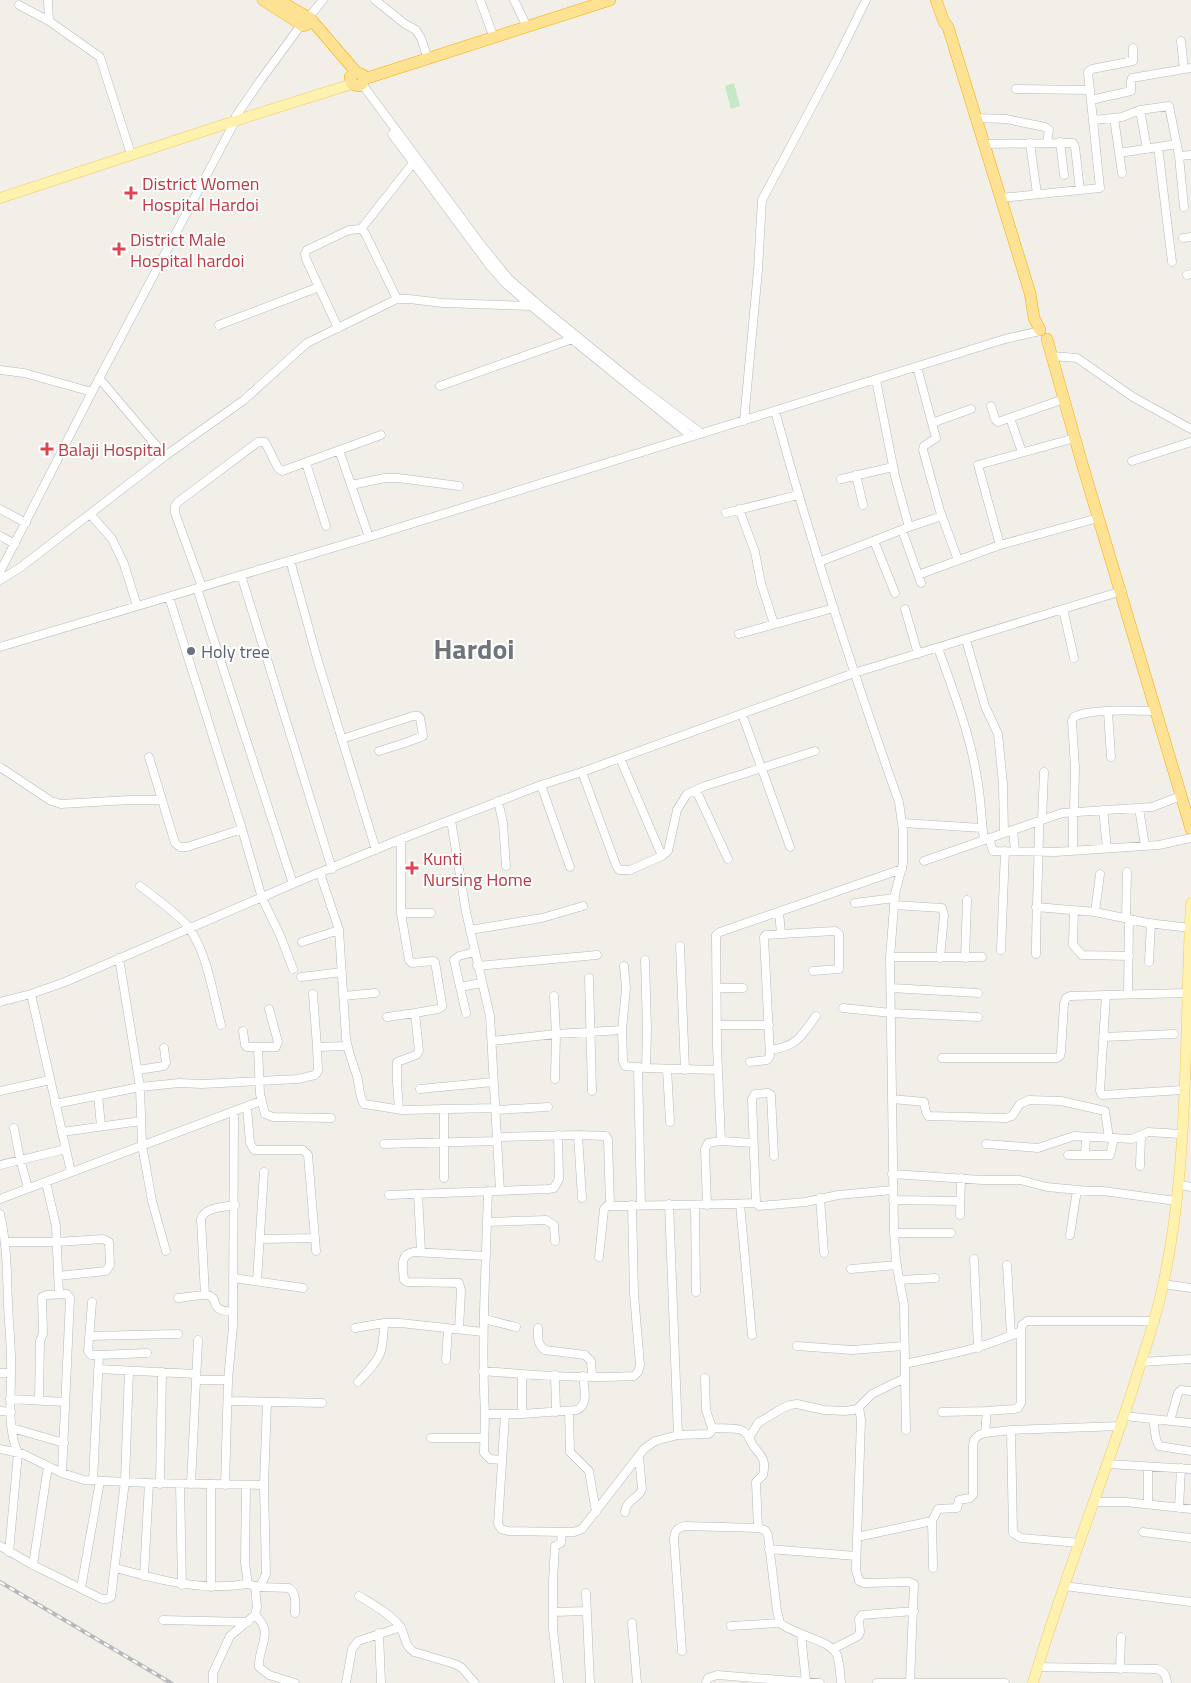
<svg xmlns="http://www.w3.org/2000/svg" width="1191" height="1683" font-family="'Titillium Web',sans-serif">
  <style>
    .garden { fill: #c5e8c5 }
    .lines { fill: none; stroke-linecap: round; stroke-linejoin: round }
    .minor-casing { stroke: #b5b8bc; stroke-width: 9 }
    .major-casing { stroke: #f2c960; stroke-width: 11 }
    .highway-casing { stroke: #f9ab00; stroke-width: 12 }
    .minor { stroke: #fff; stroke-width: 8 }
    .major { stroke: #fff2af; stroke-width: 10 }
    .highway { stroke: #fde293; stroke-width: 11 }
    .rail-casing { stroke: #b6b7b8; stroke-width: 4 }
    .rail { stroke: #fff; stroke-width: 2; stroke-dasharray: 5.5; stroke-linecap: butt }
    .health-dot { fill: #e0444e; stroke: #fff; stroke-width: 2 }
    .worship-dot { fill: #6b7280; stroke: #fff; stroke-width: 2 }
    .labels { text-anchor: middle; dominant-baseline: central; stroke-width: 4; stroke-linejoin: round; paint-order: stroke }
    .health-label { font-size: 18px; fill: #be3a42; stroke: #fff; text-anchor: start }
    .worship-label { font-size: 18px; fill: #5b616d; stroke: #fff; text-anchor: start }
    .town-label { font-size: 28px; font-weight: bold; fill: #70757a; stroke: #fff }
  </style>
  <rect width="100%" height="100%" fill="#f1efe8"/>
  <path class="garden" d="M734,83L740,106L731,109L725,86Z"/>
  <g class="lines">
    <defs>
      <path id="minor" d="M48,0L49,21
        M375,0L405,24L416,30L421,38L428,59
        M480,0L494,38
        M514,0L527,27
        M19,5L49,21L100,57L130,151
        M309,17L323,0
        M1181,41L1184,69
        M362,84L482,246L509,279L540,306L637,385L701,433
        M1016,89L1089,90
        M1091,100L1131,91V81L1132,78L1191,68
        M1140,110L1147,149
        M975,118L1006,119L1045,127L1049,130L1047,142
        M1114,118L1122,173
        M1094,120L1122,117L1140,110L1169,106L1179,156L1184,207
        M392,134L490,266L505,283L531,306L691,436
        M1060,142L1064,175
        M1030,143L1037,194
        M984,144L1073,143L1075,147L1080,190
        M1158,147L1172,262
        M1119,153L1177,144
        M1179,156L1191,155
        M1001,198L1100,188L1088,72L1092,69L1133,61V48
        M361,229L413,163
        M1183,238L1191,237
        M1187,275L1191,274
        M219,325L319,287
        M338,328L306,259L305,254L307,250L349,230L361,229L365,233L397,299
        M1052,356L1077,358L1133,397L1191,429
        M917,367L936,438L924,446L923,450L940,511L958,560
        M0,370L24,373L92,392
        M99,378L165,456
        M876,380L895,476L909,527
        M440,386L572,339
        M991,406L995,419L998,422L1064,399
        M775,411C811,543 853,673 899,802L903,831V863L895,894L890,957L894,1233L896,1261L904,1305L905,1364C946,1355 982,1349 1021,1331L1022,1325L1027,1321H1155
        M1010,418L1022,452
        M744,421L758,270L762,200L836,61L866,0
        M932,423L971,409
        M339,450L369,537
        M1132,461L1191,442
        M306,463L326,526
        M856,475L863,505
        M841,479L893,467
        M351,485L385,478H398L459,486
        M0,509L26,523
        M739,509L755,552L761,583L774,624
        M726,513L798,495
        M90,514L112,539L124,564L137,606
        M902,530L921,583
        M0,536L15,544
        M874,541L895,593
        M1000,545L978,465L1075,438
        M290,560L317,658L376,850
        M819,562L909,527L942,516
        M0,572L92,392L234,123L236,116L260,81L301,25
        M241,575L332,869
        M918,575L1000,545L1098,518
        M0,580L21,567L165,456L244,400L307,343L397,299H409L443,303L531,306
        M202,587L175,513V506L178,502L258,442H265L278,468L282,471L381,435
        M197,588L293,884
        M169,597L242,829L262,898L280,935L293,969
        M905,609L918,654
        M1063,609L1074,658
        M739,634L834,608
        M966,640L985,706L998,734L1003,784L1004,833
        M0,647L369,537L1005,339L1040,331
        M938,648C953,690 970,734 977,778C981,798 981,819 984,840
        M1108,712L1111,757
        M742,714L790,847
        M342,739L413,716H418L420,718L423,736L405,743L379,751
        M149,757L175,843L180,847H187L242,829
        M620,758L662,856
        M0,767L51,801L61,804L129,800H162
        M582,772L616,865L619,870H630L662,856L668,851L677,810L687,794L705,786L815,751
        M541,785L570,867
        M696,790L728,859
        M498,801L503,823L506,866
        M1139,808L1145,846
        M1103,810L1107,848
        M1073,812V850
        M1074,812L1075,768L1072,721L1074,717C1089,708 1138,711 1157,711
        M451,820L466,912L490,1016L500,1191
        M1042,820L1044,772
        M903,823L982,828
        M1013,830L1015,851
        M989,838L993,851L1055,852L1159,845L1191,838
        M924,861L1062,813L1152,807L1181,796
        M320,873L339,930L346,1038C348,1051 352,1061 356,1073C360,1083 358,1095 364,1104L402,1110L496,1108
        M140,886C154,897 180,915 190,929C208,957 213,994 221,1025
        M855,903L895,898
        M894,905L942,908L944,915L940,958
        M1036,907L1095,912L1148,923L1190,928
        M1074,911L1073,945L1082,955L1129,956
        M779,912L781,934L835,931L839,934V969L813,971
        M1095,912L1100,874
        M401,913H431
        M1126,918L1127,872
        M470,930L542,918L583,906
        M302,942L339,930
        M680,946L685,1070
        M1001,950L1005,851
        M1036,954C1036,909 1039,865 1039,821
        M890,957H982
        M119,958L140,1087L142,1145L152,1201L166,1251
        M965,958L967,900
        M645,960L647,1029L646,1068
        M1149,962L1151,923
        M477,966L597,955
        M624,966L626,988L622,1030L623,1061L625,1066L646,1068L717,1070
        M301,977L342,972
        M589,978L592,1091
        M460,987L482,983
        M717,988H743
        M891,988L978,993
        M31,994L71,1172
        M313,994L317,1047L347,1046
        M1128,994L1129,919
        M1106,995L1100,1091L1102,1095L1183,1090
        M343,996L375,993
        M0,1002L31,994L65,982L304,879L401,839L541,785L582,772L854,673L1122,591
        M843,1008L891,1013L978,1017
        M466,1013L454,960L459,956L474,952
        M387,1017L415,1013
        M717,1025H769
        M243,1031L245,1045L247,1047H276L278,1042L269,1009
        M1103,1037L1174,1034
        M492,1041L556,1034L554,996
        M258,1048L260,1094L265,1114L273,1117L331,1118
        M770,1050C798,1046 800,1037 816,1016
        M942,1058H1057L1060,1056L1061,1052L1064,1004L1066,998L1070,996L1187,993
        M750,1062L767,1060L770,1056L764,937L766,935L781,934
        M638,1067L641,1204
        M667,1069L670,1122
        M138,1070L164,1066L166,1062L164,1048
        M555,1079L556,1034L622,1030
        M420,1089L493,1082
        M0,1091L50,1080
        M98,1095L101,1126
        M892,1099L924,1102L926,1112L928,1116L1006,1118L1012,1116L1020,1104L1029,1100L1061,1101L1105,1111L1109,1138
        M55,1104L140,1087L179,1083L202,1084L298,1079L315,1075L318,1071L317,1047
        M247,1107L250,1143L254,1150H303L308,1155L316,1251
        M399,1109L397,1082V1062L416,1055L419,1051L415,1013L438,1009L442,1007V1004L435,962L433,961L412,963L409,960L401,913V839
        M496,1110L548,1107
        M14,1128L20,1159L28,1188
        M62,1132L141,1121
        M578,1135L582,1198
        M497,1137L578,1135L606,1136L608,1140L610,1206C659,1205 707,1205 756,1203L759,1206L806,1202L838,1195L893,1190
        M721,1141L753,1143
        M384,1144L497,1141
        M986,1144L1038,1148L1074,1136L1132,1139L1148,1132L1181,1134
        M1068,1155H1110L1114,1138
        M1085,1155L1086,1137
        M0,1165L66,1149
        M1140,1166L1141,1136
        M892,1174L982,1180H1020L1047,1187L1089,1191H1103L1176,1201
        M444,1178V1109
        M46,1182L56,1226L59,1294
        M1178,1184L1191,1187
        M488,1191C486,1265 481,1339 485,1414H522L577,1410C589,1404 584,1388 583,1376
        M418,1194L421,1252
        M389,1195L548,1189L554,1188L559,1179L558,1135
        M820,1198L824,1253
        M0,1199L261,1101
        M893,1200L960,1201
        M756,1203L752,1099L755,1094L768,1093L771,1095L774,1156
        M669,1204L678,1435L708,1434L711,1432L712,1428C719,1429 738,1427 743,1431C748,1433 750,1440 752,1444C760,1456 767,1457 763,1475L756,1482L758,1528
        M740,1204L752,1335
        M707,1205L705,1149L708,1143L721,1141L717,1046L716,935L720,932L902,869
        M695,1206L696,1292
        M0,1214C7,1244 7,1274 8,1305C9,1328 12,1351 11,1374C11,1400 7,1428 18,1453L9,1552
        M960,1215L961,1178
        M487,1222L546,1220L554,1225L555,1241
        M894,1233H951
        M1070,1235L1077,1190
        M260,1239L315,1238
        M6,1242H57L103,1239L109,1242L110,1265L106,1271L58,1276
        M599,1257L604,1209L607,1206H610
        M974,1259L978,1348
        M1007,1265L1011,1335
        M851,1269L897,1265
        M233,1278L303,1288
        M899,1280L935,1278
        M257,1281L264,1172
        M1163,1284L1191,1288
        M205,1295L201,1219C205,1207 224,1207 235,1205
        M178,1298C185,1298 204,1293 210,1296C220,1300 207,1310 233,1312
        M92,1302L88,1351L91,1355H99L93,1481
        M484,1319L516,1327
        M355,1328L384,1323H400L483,1332
        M538,1328C538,1337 537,1345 545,1350L585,1355L591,1361L592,1376
        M459,1329L461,1290L459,1283L407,1282L404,1280C403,1268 399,1254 414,1252L486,1256
        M90,1336L178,1334
        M797,1346L852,1350L904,1346
        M99,1355L147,1353
        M446,1360L448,1328
        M1141,1362L1191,1359
        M905,1364V1378L872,1394L859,1407L861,1420L856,1570L859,1581L864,1583L909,1582L914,1584L910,1682
        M98,1369L196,1374
        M483,1371C532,1375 584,1379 634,1376L638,1372L640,1365L634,1294L632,1205
        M0,1373H11
        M555,1375L556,1412
        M705,1378L706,1410L712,1428
        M905,1378L906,1430
        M196,1380H228
        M358,1382C380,1358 383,1357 384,1323
        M10,1399L65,1402
        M39,1400L40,1341L43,1334L42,1297L46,1295L67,1294L70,1298L62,1473
        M228,1401L322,1403
        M0,1411L11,1412
        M569,1411L570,1452L589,1471L596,1512
        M942,1412L987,1411
        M485,1414L484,1453L490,1459L502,1460
        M522,1414V1374
        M505,1415L498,1524L501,1529L508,1531L562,1532
        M1124,1416L1191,1423
        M1153,1419L1156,1439L1159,1446L1191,1451
        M1170,1421L1178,1393L1181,1390L1191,1391
        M12,1428L64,1443
        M1011,1430L1013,1533L1021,1538L1080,1543
        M985,1433L987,1411L1014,1409L1018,1408L1021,1403V1331
        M431,1438H484
        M749,1438L758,1423L781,1409L790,1405L797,1404L824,1410L845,1411L859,1409
        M0,1449L23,1454L62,1473L84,1480L149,1483L264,1485
        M1108,1464L1191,1469
        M160,1484L162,1372
        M180,1484L182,1585
        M191,1484L198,1340
        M211,1484V1587
        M225,1485L228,1380L233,1326L234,1112
        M1094,1502H1126L1191,1509
        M1148,1504V1467
        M1179,1508L1181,1468
        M625,1512C627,1498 638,1500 642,1489L639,1456
        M932,1521L938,1509L957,1508L959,1500L970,1498L973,1495V1446L974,1440L979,1435L985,1433L1011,1430L1121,1426
        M1143,1532L1191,1538
        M857,1537L932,1521L933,1568
        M0,1546L33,1565L102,1599H107L111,1597L125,1481L129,1371
        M769,1549L856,1556
        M33,1565L48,1466
        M116,1568C162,1581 200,1591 248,1584
        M144,1576L149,1483
        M255,1586L260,1587L266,1574L264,1485L267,1402
        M1064,1586L1191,1602
        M260,1587L289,1588C297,1593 295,1604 295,1613
        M81,1588L100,1481
        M586,1593L590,1683
        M359,1596C372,1604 389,1613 399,1625C406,1634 403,1645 414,1652L455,1664L462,1668L475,1683
        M553,1612L587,1611
        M255,1615C275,1633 258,1645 259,1667L269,1675L295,1683
        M163,1620L248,1622
        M632,1623L637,1683
        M731,1626L780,1623
        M379,1633L381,1683
        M801,1635L806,1682
        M833,1649L858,1636L860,1632L859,1619L862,1615L914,1611
        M682,1651L674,1539C675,1530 677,1528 685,1526L758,1528L765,1530L768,1535L777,1611L780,1623C794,1635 831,1640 837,1655C840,1664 840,1674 841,1683
        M1038,1667L1157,1669C1165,1671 1166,1676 1167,1683
        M1120,1669L1121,1637
        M213,1683V1673L230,1636L255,1615L257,1607L255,1586L248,1584L245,1563L246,1485
        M346,1683L352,1649L358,1641L401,1627
        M559,1683L553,1629V1581L555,1546L561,1543L562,1532H574L582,1529L644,1449L655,1441L678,1435
        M706,1683L708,1678L717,1675L820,1683
        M877,1683H1005"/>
      <path id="major" d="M0,198L247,117L352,84
        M1033,1683C1062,1582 1102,1485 1134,1385C1144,1352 1156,1319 1163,1285C1190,1160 1184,1030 1191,903"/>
      <path id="highway" d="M263,0L299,23
        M278,0L304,15
        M936,0L944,22L948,27L1030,293L1034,318L1040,330
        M310,20L308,24L303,26L301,25L299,23L301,16L304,15L309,17L356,72
        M364,79L363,75L356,72L350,77L352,84L359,86L362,84L364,79L610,0
        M1047,339L1081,460L1191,829"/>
    </defs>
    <use href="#minor" class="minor-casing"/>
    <use href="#major" class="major-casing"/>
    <use href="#highway" class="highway-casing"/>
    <use href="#minor" class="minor"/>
    <use href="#major" class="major"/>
    <use href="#highway" class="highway"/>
    <defs>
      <path id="rail" d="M0,1582L171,1683"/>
    </defs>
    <use href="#rail" class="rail-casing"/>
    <use href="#rail" class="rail"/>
  </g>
  <g class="health-dot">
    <path d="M128.5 185.5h5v5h5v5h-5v5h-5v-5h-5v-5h5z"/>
    <path d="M116.5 241.5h5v5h5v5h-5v5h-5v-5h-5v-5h5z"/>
    <path d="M44.5 441.5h5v5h5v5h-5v5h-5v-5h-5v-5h5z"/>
    <path d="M409.5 860.5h5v5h5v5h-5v5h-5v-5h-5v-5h5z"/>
  </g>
  <circle class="worship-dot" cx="191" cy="651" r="5"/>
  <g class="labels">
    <g class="health-label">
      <text x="142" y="183">District Women<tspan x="142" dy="21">Hospital Hardoi</tspan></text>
      <text x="130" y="239">District Male<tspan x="130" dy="21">Hospital hardoi</tspan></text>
      <text x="58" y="449">Balaji Hospital</text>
      <text x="423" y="858">Kunti<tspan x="423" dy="21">Nursing Home</tspan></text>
    </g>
    <g class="worship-label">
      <text x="201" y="651">Holy tree</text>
    </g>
    <g class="town-label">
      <text x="474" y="648">Hardoi</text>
    </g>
  </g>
</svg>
